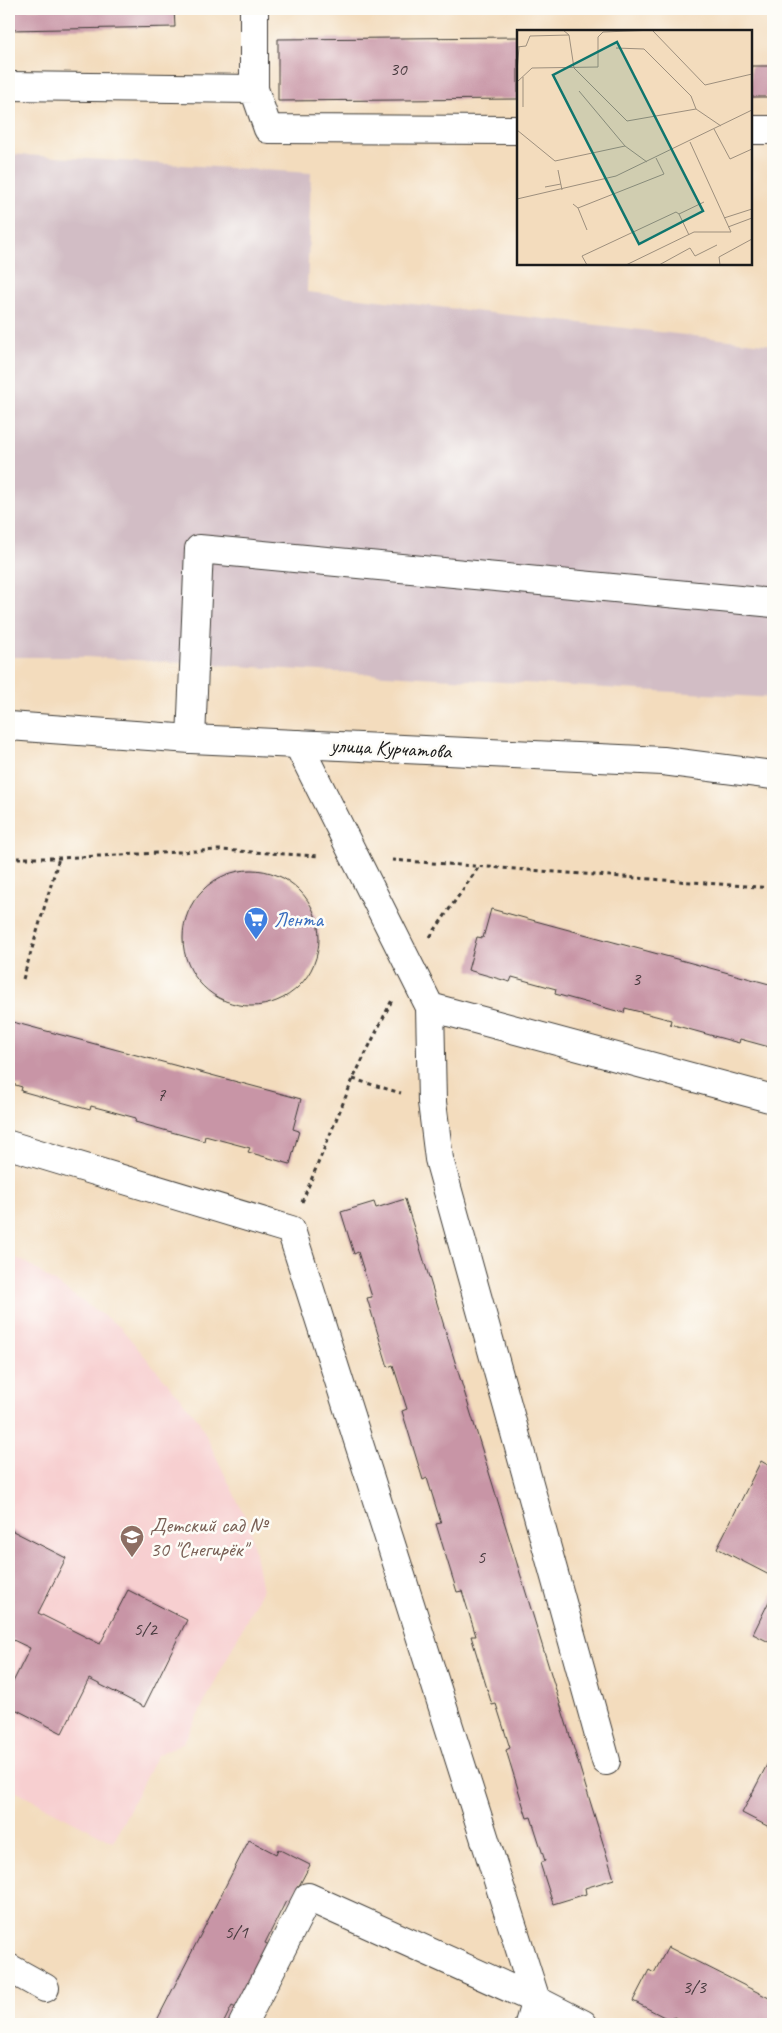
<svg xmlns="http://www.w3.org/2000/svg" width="782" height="2033" font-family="Caveat,sans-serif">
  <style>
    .built { fill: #f7cfd0 }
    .industrial { fill: #d2bdc5 }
    .building { fill: #c895a6 }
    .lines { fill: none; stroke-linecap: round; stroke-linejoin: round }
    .minor-casing { stroke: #3c3934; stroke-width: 30 }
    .major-casing { stroke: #3c3934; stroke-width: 30 }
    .path { stroke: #3c3934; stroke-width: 3; stroke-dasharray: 4 4; stroke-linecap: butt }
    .minor { stroke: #fff; stroke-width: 28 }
    .major { stroke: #fff; stroke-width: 28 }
    .labels { text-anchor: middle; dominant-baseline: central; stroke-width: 5; stroke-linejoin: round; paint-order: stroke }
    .number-label { font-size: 19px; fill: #473a3e }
    .street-label { font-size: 21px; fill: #1c1c1c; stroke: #fdfcf7 }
    .shop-label { font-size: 21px; fill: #366cbe; stroke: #fdfcf7; text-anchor: start }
    .education-label { font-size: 21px; fill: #785e54; stroke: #fdfcf7; text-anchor: start }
    .inset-road { fill: none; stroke: #9d8f7d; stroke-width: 1 }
    .view { fill: #0f766e; fill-opacity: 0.15; stroke: #0f766e; stroke-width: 2.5 }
    .inset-edge { fill: none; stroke: #1c1c1c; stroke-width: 2.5 }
  </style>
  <rect width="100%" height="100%" fill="#fdfcf7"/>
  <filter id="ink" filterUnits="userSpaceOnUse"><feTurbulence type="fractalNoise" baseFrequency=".02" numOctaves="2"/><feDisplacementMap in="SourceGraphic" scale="10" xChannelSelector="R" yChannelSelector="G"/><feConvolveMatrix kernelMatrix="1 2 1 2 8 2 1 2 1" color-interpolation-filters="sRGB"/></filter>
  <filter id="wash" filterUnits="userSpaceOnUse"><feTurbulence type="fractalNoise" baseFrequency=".0096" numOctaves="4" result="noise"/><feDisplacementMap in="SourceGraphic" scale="20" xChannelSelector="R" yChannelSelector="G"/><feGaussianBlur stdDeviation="1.12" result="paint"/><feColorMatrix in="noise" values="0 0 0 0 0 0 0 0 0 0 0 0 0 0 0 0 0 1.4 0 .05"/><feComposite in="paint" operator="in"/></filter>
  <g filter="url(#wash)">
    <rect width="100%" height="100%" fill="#f3dcbd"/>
    <path class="built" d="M9,1256L22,1260L120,1327L198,1419L250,1527L262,1590L184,1742L157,1755L113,1842L9,1788Z"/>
    <path class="industrial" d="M9,154L311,173L307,292L773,345V698L86,657H9Z"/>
    <g id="blocks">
      <path class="building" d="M9,9H174L175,27L9,30Z
        M518,37V99L278,101V39Z
        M751,66H773V97H751Z
        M183 938a68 68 0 1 1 136 0a68 68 0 1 1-136 0Z
        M491,909L773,985V1048L740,1039L739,1043L670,1024L671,1020L625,1008L624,1013L555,994L556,989L512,977L510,982L468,970L477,937L483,938Z
        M9,1021L301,1099L293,1129L299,1131L290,1164L248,1152L250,1148L205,1136L204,1141L135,1122L136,1118L114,1112L91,1106L90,1110L21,1091L22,1087L9,1083Z
        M405,1199L614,1879L585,1888L586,1894L553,1904L540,1863L545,1861L531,1817L527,1818L506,1750L510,1748L496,1704L492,1705L471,1636H476L462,1591L457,1592L436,1524L441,1523L427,1478L423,1480L402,1411L407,1409L393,1365L388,1367L367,1298L372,1297L358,1252L354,1254L341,1212L374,1202L376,1208Z
        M761,1461L773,1468V1577L717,1548Z
        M9,1529L66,1558L38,1613L100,1644L128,1590L187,1620L144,1707L89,1679L62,1733L9,1706V1690L30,1648L9,1638Z
        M773,1593V1644L753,1634Z
        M771,1757L773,1758V1829L742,1813Z
        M249,1840L276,1854L278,1849L310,1865L290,1903L286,1901L265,1943L269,1945L236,2008L232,2006L223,2024H155Z
        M668,1947L773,2000V2024H688L674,2017L672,2021L633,2001L649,1970L654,1973Z"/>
    </g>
  </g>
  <g filter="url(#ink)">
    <use href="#blocks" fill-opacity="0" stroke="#3c3934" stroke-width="1"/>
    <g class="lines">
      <defs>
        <path id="minor" d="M9,86L254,89V9
          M254,89L268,129L518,130
          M751,130H773
          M191,739L199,549L773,603
          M298,744L430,1007L773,1099
          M430,1007L432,1102L439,1159L606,1761
          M9,1145L291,1230L536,2000L529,2024
          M9,1968L45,1988
          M243,2024L308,1897L536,2000L583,2024"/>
        <path id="major" d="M9,726L191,739L663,761L773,775"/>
      </defs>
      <use href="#minor" class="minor-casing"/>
      <use href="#major" class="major-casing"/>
      <path class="path" d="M9,858H59L219,850L319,856
        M392,860L773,888
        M430,937L480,865
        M23,979L59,858
        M353,1079L401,1093
        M302,1202L353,1079L392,1000"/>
      <use href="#minor" class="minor"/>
      <use href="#major" class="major"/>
    </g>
  </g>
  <defs>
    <symbol id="supermarket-pin" viewBox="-11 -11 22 30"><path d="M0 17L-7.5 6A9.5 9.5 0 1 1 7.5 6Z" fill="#3f7fe0" stroke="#fdfcf7"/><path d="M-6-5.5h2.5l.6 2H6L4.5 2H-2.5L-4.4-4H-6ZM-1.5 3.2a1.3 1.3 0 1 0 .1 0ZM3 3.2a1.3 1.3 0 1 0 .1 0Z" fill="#fff"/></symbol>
    <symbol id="school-pin" viewBox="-11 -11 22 30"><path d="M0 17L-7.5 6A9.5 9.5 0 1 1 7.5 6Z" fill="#8d6e63" stroke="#fdfcf7"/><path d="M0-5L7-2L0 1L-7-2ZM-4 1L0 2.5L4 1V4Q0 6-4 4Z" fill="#fff"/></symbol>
  </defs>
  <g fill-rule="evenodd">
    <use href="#supermarket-pin" x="242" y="905" width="28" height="38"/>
    <use href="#school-pin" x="118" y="1523" width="28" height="38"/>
  </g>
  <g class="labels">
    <g class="number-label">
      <text x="398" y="69">30</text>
      <text x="636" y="979">3</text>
      <text x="161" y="1095">7</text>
      <text x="481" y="1557">5</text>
      <text x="145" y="1629">5/2</text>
      <text x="236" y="1932">5/1</text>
      <text x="694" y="1987">3/3</text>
    </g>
    <g class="street-label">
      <text transform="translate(391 748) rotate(3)">улица Курчатова</text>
    </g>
    <g class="shop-label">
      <text x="274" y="919">Лента</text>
    </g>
    <g class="education-label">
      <text x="150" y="1525">Детский сад №<tspan x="150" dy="24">30 "Снегирёк"</tspan></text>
    </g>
  </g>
  <g transform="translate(517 30)">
    <rect width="235" height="235" fill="#f3dcbd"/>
    <path class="inset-road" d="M136,1L188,55L235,44M52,5L57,38L110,91L179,79M0,17L9,16L13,6L52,5L46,0M99,18L127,19L174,66L179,79L204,96M0,42L2,17M6,47V77M0,52L15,38L81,37V7L86,2L139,0M62,61L108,116M197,99L213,129L235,119M0,100L38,131L108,116L130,132M41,140L45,160M28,157L44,154M0,169L99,146L235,80M56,174L61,178L70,200M61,178L147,144L139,128M207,188L235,179M211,197L235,188M172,205L162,184L187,172M70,235L65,226L159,182L162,184M109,235L177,202H214L173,112M142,235L173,218L178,226L200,215M203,235L202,227L235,209"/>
    <path class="view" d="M100,12L186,181L122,214L36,45Z"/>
    <rect width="235" height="235" class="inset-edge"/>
  </g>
  <rect width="782" height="2033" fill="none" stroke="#fdfcf7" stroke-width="30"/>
</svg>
